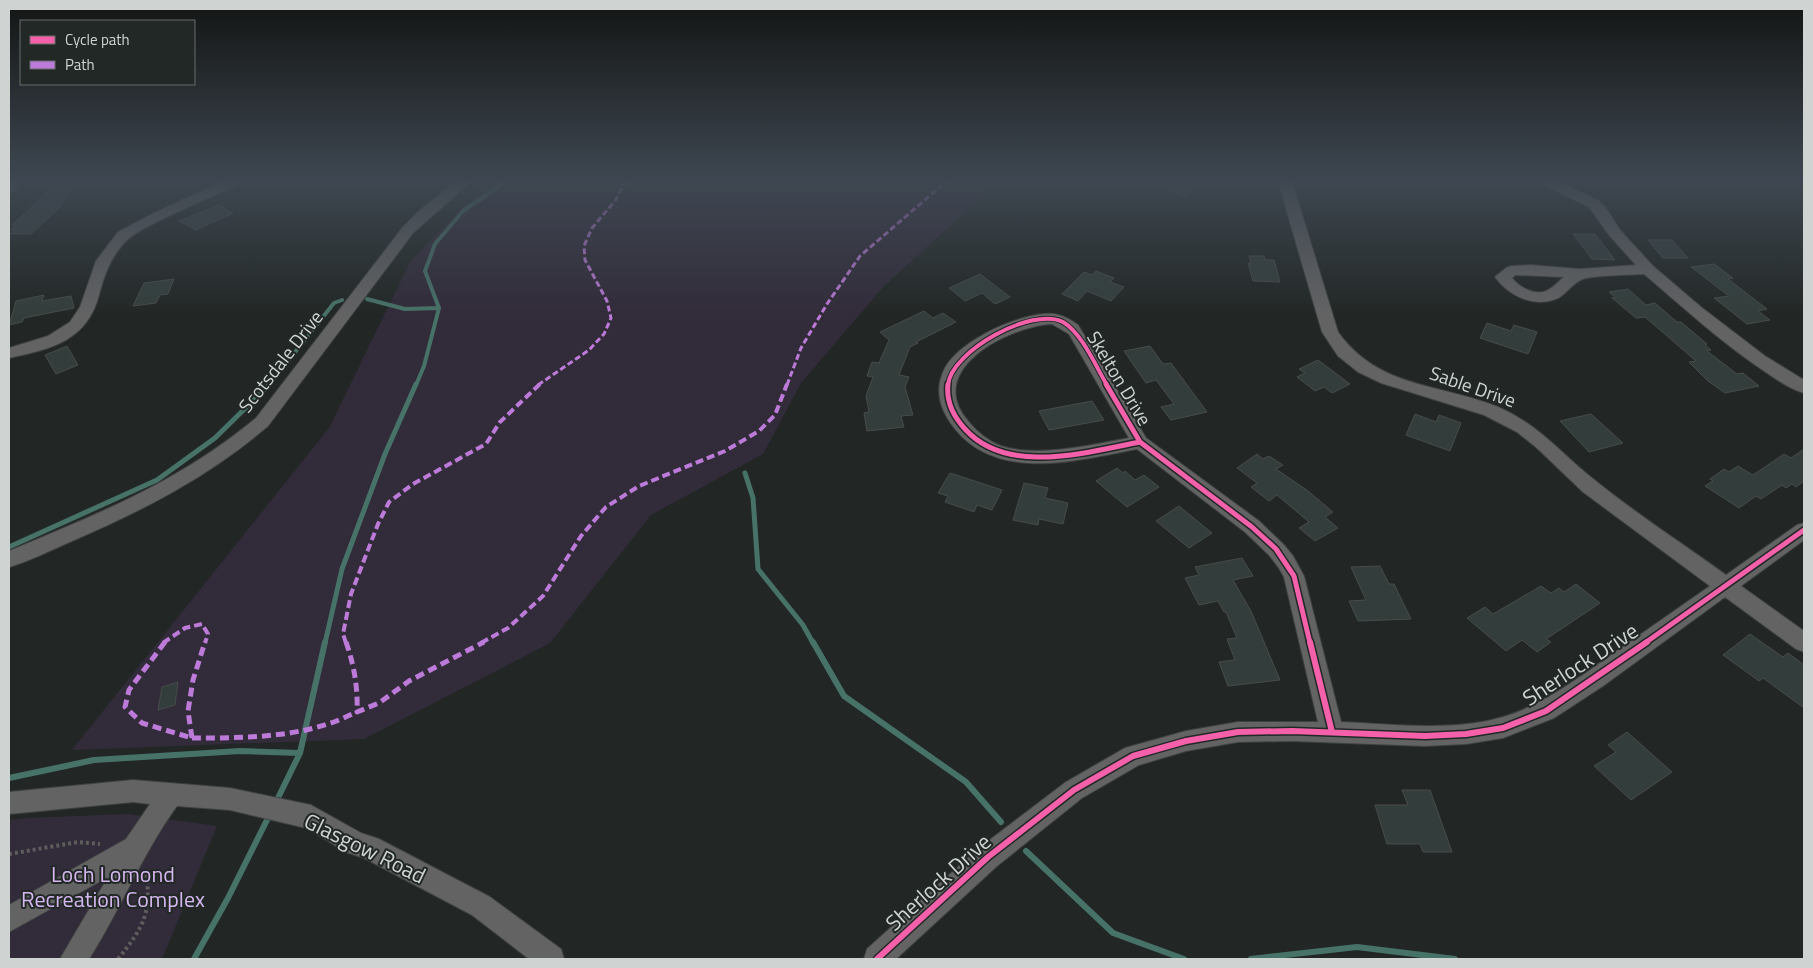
<svg xmlns="http://www.w3.org/2000/svg" width="1813" height="968" font-family="'Titillium Web',sans-serif">
  <style>
    .green { fill: #322b3a }
    .lines { fill: none; stroke-linecap: round; stroke-linejoin: round }
    .stream-far2 { stroke: #477268; stroke-width: 4 }
    .stream-far1 { stroke: #477268; stroke-width: 5 }
    .stream { stroke: #477268; stroke-width: 6 }
    .building { fill: #333e3c; stroke: #484b4a }
    .minor-casing { stroke: #3f4241; stroke-width: 2 }
    .path { stroke: #5c5d5c; stroke-width: 4; stroke-dasharray: 3 3; stroke-linecap: butt }
    .minor { fill: #636364; fill-rule: evenodd }
    .quiet-far2 { stroke: #bd7bd9; stroke-width: 3; stroke-dasharray: 6 3; stroke-linecap: butt }
    .quiet-far1 { stroke: #bd7bd9; stroke-width: 4; stroke-dasharray: 8 4; stroke-linecap: butt }
    .quiet { stroke: #bd7bd9; stroke-width: 5; stroke-dasharray: 9 5; stroke-linecap: butt }
    .cycleway-far2-casing { stroke: #212826; stroke-width: 6 }
    .cycleway-far1-casing { stroke: #212826; stroke-width: 8 }
    .cycleway-casing { stroke: #212826; stroke-width: 9 }
    .cycleway-far2 { stroke: #f560ab; stroke-width: 4 }
    .cycleway-far1 { stroke: #f560ab; stroke-width: 5 }
    .cycleway { stroke: #f560ab; stroke-width: 6 }
    .labels { text-anchor: middle; dominant-baseline: central; stroke-width: 4; stroke-linejoin: round; paint-order: stroke }
    .street-label { font-size: 19px; fill: #cfd4d3; stroke: #212826 }
    .near-street-label { font-size: 22px; fill: #cfd4d3; stroke: #212826 }
    .near-park-label { font-size: 22px; fill: #d5b8f0; stroke: #212826 }
  </style>
  <rect width="100%" height="100%" fill="#222725"/>
  <path class="green" d="M492,180H1000L884,286L801,383L763,454L651,515L550,643L364,739L72,750L329,428L410,262L484,185Z
    M129,814L217,826L162,959H9V820L27,818Z"/>
  <g class="lines">
    <path class="stream-far2" d="M367,299L405,309L439,308
      M269,385L334,303L342,300
      M416,385L424,366L439,308L425,271L435,244L463,211L508,180"/>
    <path class="stream-far1" d="M745,473L753,498L758,569L803,625L813,643
      M9,547L157,480L215,438L270,384
      M325,643L342,569L385,454L416,384"/>
    <path class="stream" d="M813,642L844,696L966,782L1001,822
      M9,778L94,760L240,751L300,753
      M275,804L300,753L325,642
      M1026,851L1113,933L1184,959
      M194,959L228,898L270,814
      M1251,959L1357,947L1455,959"/>
  </g>
  <path class="building" d="M1177,180H1204L1186,197L1167,190Z
    M68,187L66,191L71,190L60,207L31,234H10L15,230H11L16,225H12L51,189Z
    M219,205L233,213L196,230L179,221Z
    M1573,234H1595L1615,260L1592,259Z
    M1648,240H1672L1688,258H1663Z
    M1249,256H1264L1265,260H1274L1280,282L1253,281L1248,263H1251Z
    M1714,264L1733,278L1728,279L1767,309L1758,311L1770,320L1747,324L1714,298L1729,296L1691,267Z
    M1096,271L1114,278L1110,282L1124,287L1111,301L1087,291L1078,301L1062,294L1084,272L1092,275Z
    M980,274L1010,297L995,304L982,293L965,301L949,288Z
    M174,279L168,294L160,295L156,303L133,306L144,283Z
    M1628,289L1646,305L1655,303L1677,322H1681L1707,344L1705,345L1711,350L1707,351L1737,374L1743,373L1759,386L1725,393L1708,381L1689,362L1696,361L1645,317L1636,318L1612,298L1615,297L1609,292Z
    M44,295L42,301L71,296L74,308L24,318L22,322L9,325L16,301Z
    M924,311L933,318L943,313L956,322L916,342L918,343L910,347L899,375L909,377L905,387L913,415L901,416L904,427L867,431L864,413L869,412L866,396L873,377L867,376L872,362L879,363L889,340L880,332Z
    M1487,323L1511,331L1514,325L1537,332L1528,354L1480,338Z
    M67,346L78,365L56,374L45,355Z
    M1150,346L1163,364L1171,363L1207,412L1171,420L1161,407L1174,404L1156,380L1146,383L1124,351Z
    M1318,360L1350,384L1332,393L1324,387L1315,391L1297,377L1305,373L1299,369Z
    M1092,401L1104,420L1049,430L1039,411Z
    M1415,414L1436,422L1439,415L1461,423L1450,451L1406,435Z
    M1591,414L1623,443L1589,452L1560,421Z
    M1804,449V481L1796,487L1792,484L1786,488L1782,485L1761,499L1756,496L1739,508L1705,486L1713,481L1710,479L1724,469L1729,472L1738,466L1753,475L1784,454L1791,458Z
    M1257,454L1263,459L1269,456L1283,465L1276,469L1308,491L1333,512L1325,517L1338,528L1315,541L1299,528L1309,522L1277,495L1269,501L1251,487L1257,483L1237,468Z
    M1117,468L1123,473L1125,471L1135,480L1144,475L1159,487L1127,507L1096,481Z
    M950,473L1002,490L992,510L977,505L974,512L945,502L948,496L938,493Z
    M1024,483L1048,488L1045,498L1068,503L1063,524L1039,519L1038,525L1013,520Z
    M1179,506L1212,533L1189,548L1156,521Z
    M1242,558L1253,576L1233,580L1251,611L1280,680L1228,686L1219,662L1235,660L1227,639L1237,638L1226,612H1224L1218,601L1199,605L1185,578L1199,575L1195,567Z
    M1380,566L1389,584H1394L1411,619L1358,621L1349,601L1366,600L1351,567Z
    M1576,584L1600,603L1546,639L1551,642L1537,652L1522,640L1506,651L1467,618L1485,607L1493,614L1541,586L1551,593L1559,588L1564,592Z
    M1750,634L1783,657L1788,653L1804,665V708L1763,678L1759,681L1723,655Z
    M178,682L175,705L158,710L162,687Z
    M1627,732L1672,772L1631,800L1594,766L1616,752L1608,745Z
    M1402,790H1430L1452,852H1423L1420,844H1387L1375,805H1408Z"/>
  <g class="lines">
    <defs>
      <path id="minor" d="M9,180H18L16,190L9,194Z
        M226,180H244L242,183C214,195 186,208 158,221C147,227 135,232 126,241C111,256 104,275 99,295C87,341 51,349 9,358V348L48,336L70,322L80,307L96,261L118,232L156,212Z
        M458,180H473L413,233L268,426C208,477 144,510 72,541C51,550 30,561 9,567V551C100,513 179,482 256,418L403,227L419,211Z
        M1280,180H1294V188L1338,332C1379,389 1439,383 1498,407C1540,425 1562,455 1597,482C1638,515 1683,544 1726,575L1797,525L1804,523V540L1741,586L1804,631V652L1796,649L1725,597L1603,686L1554,718L1503,738L1466,744L1425,746L1292,741L1238,742L1186,751L1139,765L1082,798L997,866L896,959H864L867,949L979,848L1066,782L1125,748L1186,731L1238,722H1318L1284,577L1279,568L1269,555L1245,532L1137,449C1074,461 989,485 948,419C938,403 936,385 945,368C960,340 1023,311 1054,314C1063,315 1071,320 1078,325L1146,438L1259,521L1283,544L1293,556L1304,576L1341,722C1392,724 1454,732 1503,717C1543,705 1577,679 1611,655C1644,632 1677,609 1710,586L1583,492L1537,448L1517,432L1484,415L1381,383L1358,372L1338,356L1322,332L1280,188ZM1052,324L1069,334L1129,438C1092,445 1037,458 1001,446C988,441 976,431 968,421C923,369 1010,326 1052,324Z
        M1538,180H1556L1599,201L1606,208L1620,230L1653,266L1701,307L1765,356L1804,380V393C1790,389 1779,381 1767,373C1723,344 1684,308 1644,274C1631,275 1594,275 1583,279C1572,283 1566,295 1556,299C1533,308 1508,295 1495,277L1506,268L1511,266L1531,265L1580,269L1636,265L1609,235L1589,207L1540,183ZM1515,275L1564,277C1559,281 1554,287 1548,290C1536,297 1519,287 1512,278Z
        M133,780L230,788L311,805L361,833L379,839L490,897L561,949L564,959H529L472,915L364,858L346,852L306,828L230,810L177,806C142,854 121,909 89,959H60L108,877L9,932V905L126,839L150,804L133,802L9,814V792Z"/>
    </defs>
    <use href="#minor" class="minor-casing"/>
    <path class="path" d="M9,854L78,842L100,844
      M118,959C143,928 152,913 146,873"/>
    <use href="#minor" class="minor"/>
    <path class="quiet-far2" d="M538,385L589,350L604,334L611,318L607,301L585,260L584,246L592,228L615,201L626,180
      M787,385L801,348L827,304L860,256L948,180"/>
    <path class="quiet-far1" d="M163,643L185,628L202,624L208,634L205,643
      M346,643L343,634L351,594L378,524L389,502L413,484L486,444L500,422L540,384
      M481,643L508,628L543,596L581,536L606,507L639,486L725,451L759,431L775,415L787,384"/>
    <path class="quiet" d="M165,642L129,690L125,707L142,723L192,738
      M346,642C354,665 358,687 357,712L379,703L409,681L484,642
      M192,738L188,711L193,680L205,642
      M192,738C237,738 285,738 328,724C338,721 347,716 357,712"/>
    <defs>
      <path id="cycleway-far2" d="M948,385C951,351 1033,306 1063,322C1082,333 1096,367 1107,385"/>
      <path id="cycleway-far1" d="M948,384C946,401 953,416 965,429C1007,476 1087,452 1140,442
        M1106,384L1140,442
        M1140,442L1252,527L1276,549L1294,576L1310,643
        M1645,643L1804,530"/>
      <path id="cycleway" d="M1310,642L1332,732
        M877,959L988,857L1074,790L1133,756L1186,741L1238,732L1292,731L1425,736L1466,734L1503,728L1546,711L1647,642"/>
    </defs>
    <use href="#cycleway-far2" class="cycleway-far2-casing"/>
    <use href="#cycleway-far1" class="cycleway-far1-casing"/>
    <use href="#cycleway" class="cycleway-casing"/>
    <use href="#cycleway-far2" class="cycleway-far2"/>
    <use href="#cycleway-far1" class="cycleway-far1"/>
    <use href="#cycleway" class="cycleway"/>
  </g>
  <linearGradient id="sky" x2="0" y2="1"><stop stop-color="#131514"/><stop offset="0.57" stop-color="#3e4751"/><stop offset="1" stop-color="#3e4751" stop-opacity="0"/></linearGradient>
  <rect width="1813" height="316" fill="url(#sky)"/>
  <g class="labels">
    <g class="street-label">
      <text transform="translate(280 361) rotate(-52)">Scotsdale Drive</text>
      <text transform="translate(1120 378) rotate(59)">Skelton Drive</text>
      <text transform="translate(1473 386) rotate(19)">Sable Drive</text>
    </g>
    <g class="near-street-label">
      <text transform="translate(1580 664) rotate(-33)">Sherlock Drive</text>
      <text transform="translate(365 848) rotate(26)">Glasgow Road</text>
      <text transform="translate(938 882) rotate(-42)">Sherlock Drive</text>
    </g>
    <g class="near-park-label">
      <text x="113" y="874">Loch Lomond<tspan x="113" dy="25">Recreation Complex</tspan></text>
    </g>
  </g>
  <rect width="1813" height="968" fill="none" stroke="#cfd4d3" stroke-width="20"/>
  <rect x="20" y="20" width="175" height="65" fill="#212826" stroke="#676d6b"/>
  <rect x="30" y="36" width="25" height="8" fill="#f560ab" stroke="#676d6b"/>
  <text x="65" y="45" font-size="15" fill="#cfd4d3">Cycle path</text>
  <rect x="30" y="61" width="25" height="8" fill="#bd7bd9" stroke="#676d6b"/>
  <text x="65" y="70" font-size="15" fill="#cfd4d3">Path</text>
</svg>
